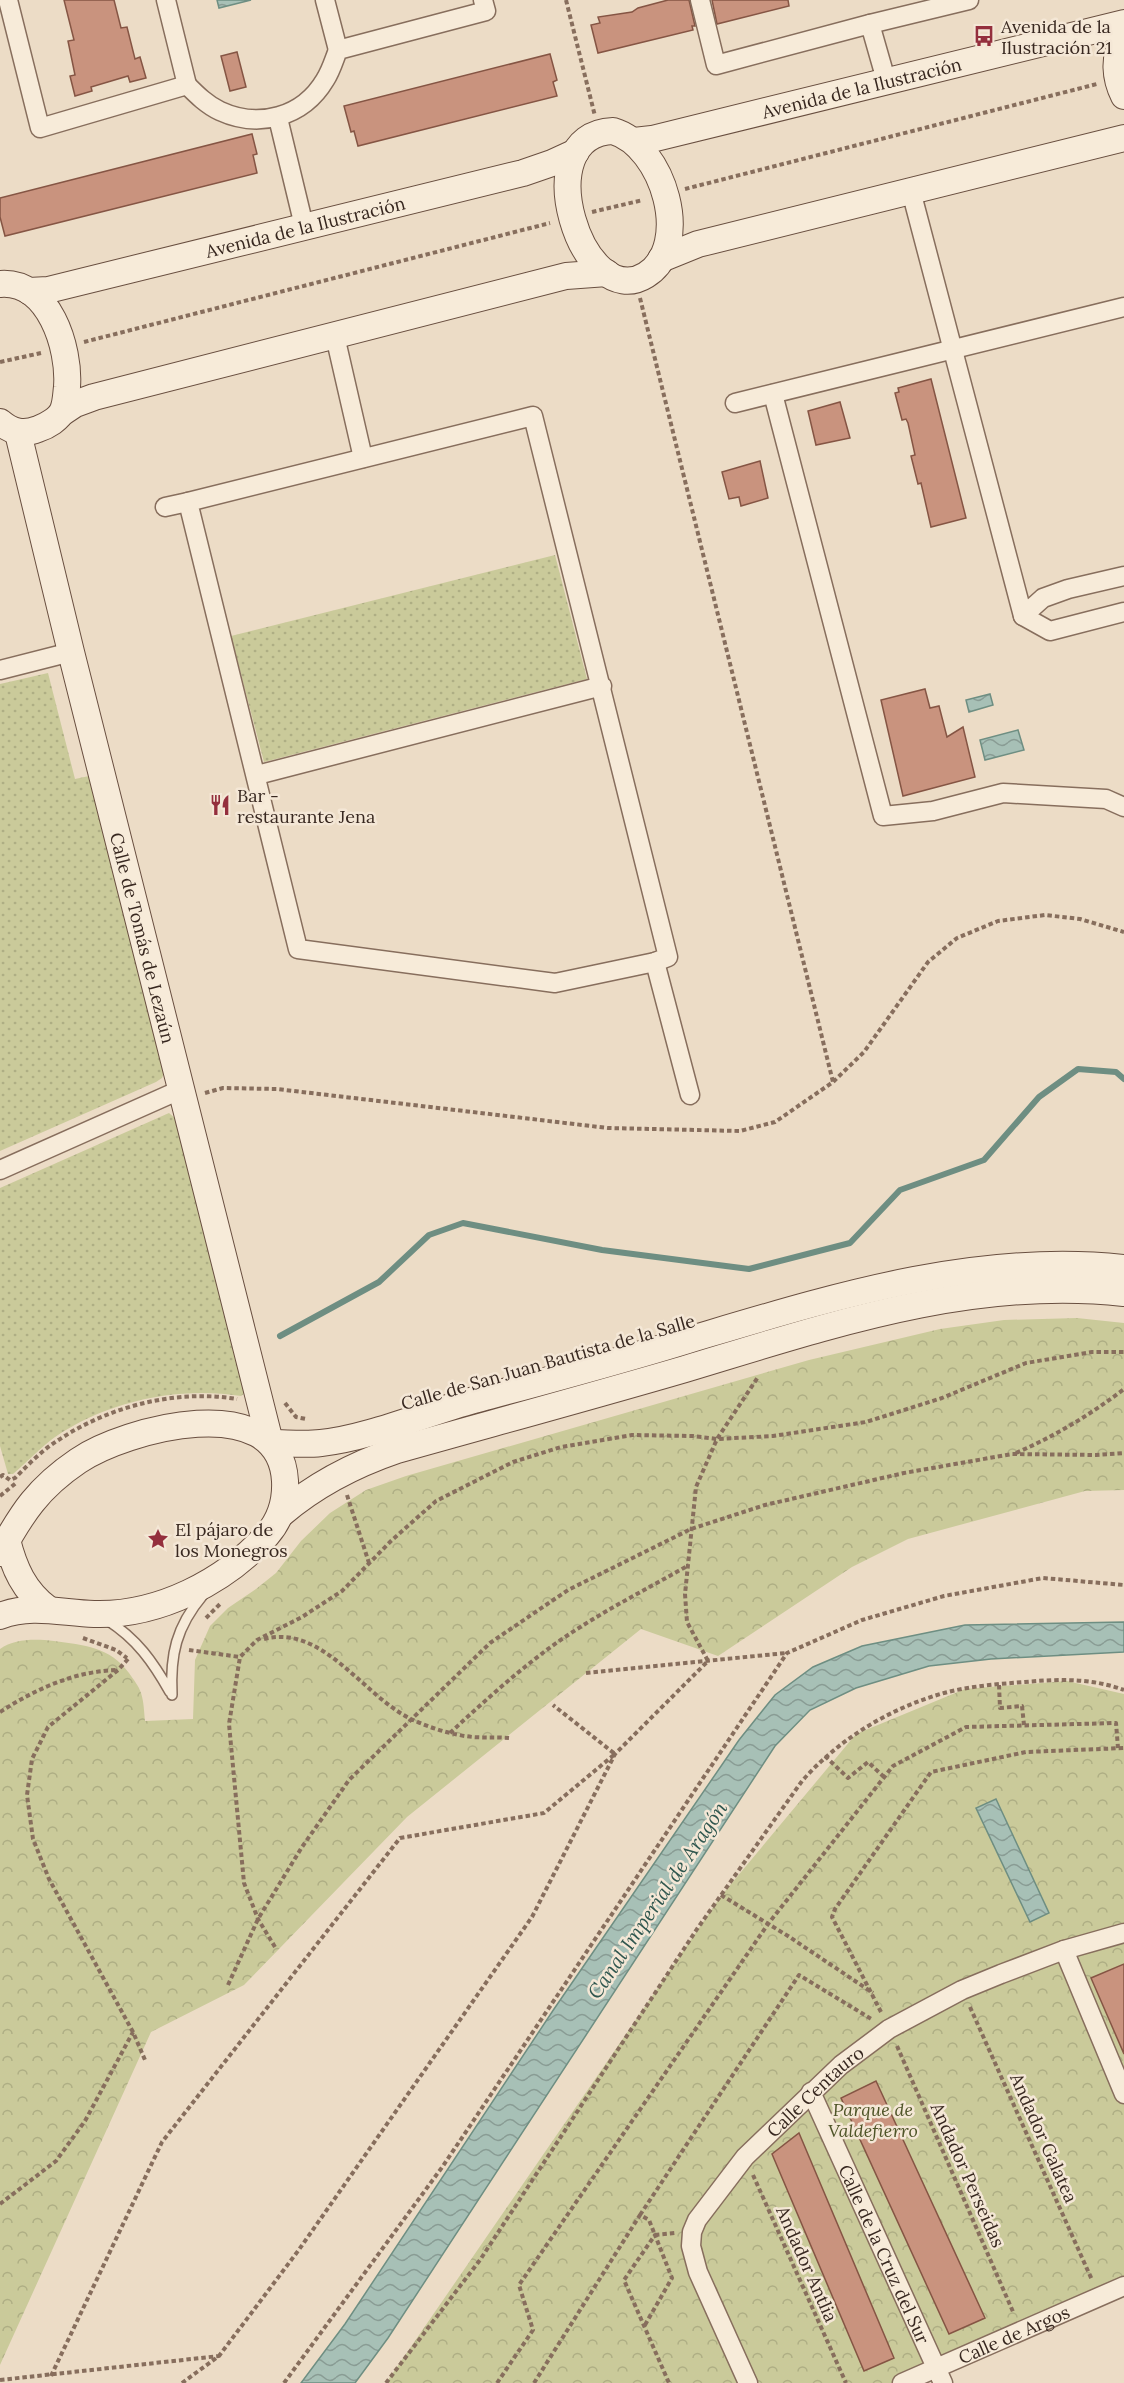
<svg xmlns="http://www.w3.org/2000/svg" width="1124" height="2383" font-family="Lora,serif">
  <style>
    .grass { fill: url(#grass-dots) }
    .park { fill: url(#park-crowns) }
    .water { fill: url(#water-waves); stroke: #6e8e82; stroke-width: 1.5 }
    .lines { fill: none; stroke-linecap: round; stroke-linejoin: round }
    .stream { stroke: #6e8e82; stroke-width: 6 }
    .building { fill: #c9937e; stroke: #855544; stroke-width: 1.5 }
    .lane-casing { stroke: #876e5d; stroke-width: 12 }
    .street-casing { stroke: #876e5d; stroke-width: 21 }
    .secondary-casing { stroke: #694f40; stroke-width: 28 }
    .path { stroke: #876e5d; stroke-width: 4; stroke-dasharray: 4.5 3; stroke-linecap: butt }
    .lane { stroke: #f7ebd9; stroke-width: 9 }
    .street { stroke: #f7ebd9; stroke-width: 18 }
    .secondary { stroke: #f7ebd9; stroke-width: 26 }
    .labels { text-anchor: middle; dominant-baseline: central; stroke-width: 5; stroke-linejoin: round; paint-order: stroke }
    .poi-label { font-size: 18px; fill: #382820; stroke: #f4e7d6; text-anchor: start }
    .street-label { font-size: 18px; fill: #382820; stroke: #f4e7d6 }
    .park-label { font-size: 18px; font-style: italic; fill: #4e5427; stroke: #f4e7d6 }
    .water-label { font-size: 20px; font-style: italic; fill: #30574f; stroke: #f4e7d6 }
  </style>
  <defs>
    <pattern id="grass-dots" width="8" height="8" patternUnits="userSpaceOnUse" patternTransform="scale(1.5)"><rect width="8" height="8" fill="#caca9a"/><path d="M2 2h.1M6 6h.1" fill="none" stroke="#aeae84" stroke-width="1.8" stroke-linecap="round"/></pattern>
    <pattern id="park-crowns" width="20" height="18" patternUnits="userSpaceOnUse" patternTransform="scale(1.5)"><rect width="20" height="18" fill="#caca9a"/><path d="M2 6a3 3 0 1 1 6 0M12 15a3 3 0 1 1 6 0" fill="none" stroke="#aeae84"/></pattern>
    <pattern id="water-waves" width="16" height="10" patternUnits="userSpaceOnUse" patternTransform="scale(1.5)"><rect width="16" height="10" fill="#a7c0b6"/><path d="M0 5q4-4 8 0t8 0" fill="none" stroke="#899c94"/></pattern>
  </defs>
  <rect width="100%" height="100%" fill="#ecdcc6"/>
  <path class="grass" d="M555,555L587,679L264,762L231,636Z
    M48,673L75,779L89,776L164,1073L162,1078L156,1082L0,1151V684Z
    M169,1113L176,1119L245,1393L241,1396C178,1386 108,1401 55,1437C40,1448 27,1462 13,1474H8L0,1446V1188Z"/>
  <path class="park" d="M1077,1318L1124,1323V1490L1085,1491L908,1539L852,1567L718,1656L641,1629L407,1817L244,1985L151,2032L0,2365V1649C15,1638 37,1639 54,1641C84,1645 110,1647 129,1673C133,1679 139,1686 141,1693C144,1702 144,1712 145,1721L193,1719L195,1660L210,1626L228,1608L256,1589L276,1573L301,1541L330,1513L366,1490L406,1476L809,1360L940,1329L1004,1320Z
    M1067,1681L1124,1694V2288L892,2383H386L721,1896L856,1734L965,1689Z"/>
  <path class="water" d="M217,0H251L219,8Z
    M990,694L993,705L969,712L966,700Z
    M1018,730L1024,750L985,760L980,740Z
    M1124,1622V1652L991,1659L929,1666L856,1688L810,1710L775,1746L388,2338L355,2383H301L345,2324L554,2009L739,1740L775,1695L813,1667L862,1646L965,1625Z
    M996,1799L1049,1913L1030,1922L976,1808Z"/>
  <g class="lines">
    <path class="stream" d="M280,1336L379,1282L429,1235L463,1223L602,1250L749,1269L850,1243L900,1190L984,1160L1039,1097L1078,1069L1116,1072L1124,1079"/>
  </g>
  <path class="building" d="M64,0H114L121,28L127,27L135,59L140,57L146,78L130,82L128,76L91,87L92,91L75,96L70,76L75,75L68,41L74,40Z
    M668,0H689L695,26H692L693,30L598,53L591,25L600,23L598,17L632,12L638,8Z
    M712,0H788L789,6L717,24Z
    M237,52L246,87L230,91L221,56Z
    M550,54L557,80L553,82L557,96L358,146L354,131L351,132L344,106Z
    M252,134L257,154L253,155L257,173L5,236L0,217V198Z
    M931,379L966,518L931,527L921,483L918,484L911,456L915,455L908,423L906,419L902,420L895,393L899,392L898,388Z
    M840,402L850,438L816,445L808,411Z
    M760,461L768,498L741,506L739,497L729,499L722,472Z
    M925,689L930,708L939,706L947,737L963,727L975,777L903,796L881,700Z
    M1124,1964V2054L1091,1978Z
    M876,2081L985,2318L949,2334L841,2098Z
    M799,2133L894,2358L864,2371L772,2154Z"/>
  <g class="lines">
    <defs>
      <path id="lane" d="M107,1620C137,1639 153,1662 170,1692
        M172,1695C170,1655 176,1627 203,1595"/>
      <g id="street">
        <path d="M8,0L40,128L187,85C197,95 207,105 220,111C259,129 303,117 325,80C331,71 334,60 338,50L486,11L483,0"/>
        <path d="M166,0L187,85"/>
        <path d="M325,0L338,50"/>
        <path d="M700,0L716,65L870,24L886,80"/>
        <path d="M870,24L969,0"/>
        <path d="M278,118L304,226"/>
        <path d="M911,191L1023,616L1050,631L1124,612"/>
        <path d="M335,336L363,458"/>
        <path d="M773,394L883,816L933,811L1003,793L1106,799L1124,807"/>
        <path d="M735,403L1124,307"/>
        <path d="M533,416L668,957L655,962L555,983L298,949L188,502Z"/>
        <path d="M165,507L188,502"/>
        <path d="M1023,616L1043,598L1068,589L1124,576"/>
        <path d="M0,670L71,652"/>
        <path d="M257,775L602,686"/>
        <path d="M655,962L690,1095"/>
        <path d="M0,1170L182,1089"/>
        <path d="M1064,1950L1124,2094"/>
        <path id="s1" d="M811,2092L943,2383"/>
        <path id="s2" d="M748,2383L698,2272L691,2246L692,2232L697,2220L745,2157L841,2065L889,2029L962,1990L1001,1974L1064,1950L1124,1933"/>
        <path id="s3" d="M902,2383L1124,2286"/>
      </g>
      <g id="secondary">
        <path d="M1124,40C1113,57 1115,78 1124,96"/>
        <path d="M613,131C664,146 693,246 646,275C583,315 524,134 613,131Z"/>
        <path id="s4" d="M634,141L652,139L1124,23"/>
        <path d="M661,259L698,244L1124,138"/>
        <path d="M0,284C49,280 70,348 67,387C66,395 66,403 63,410C59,419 47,426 38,429C23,435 12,432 0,422"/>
        <path id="s5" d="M29,291L48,290L523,173L552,163L576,152"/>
        <path d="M63,412L75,404L94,397L566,276L607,273"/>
        <path id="s6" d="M18,433L71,652L270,1442"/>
        <path d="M271,1443C287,1443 304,1445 321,1443C369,1438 426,1413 474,1400C545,1381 617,1362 688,1340C830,1298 974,1252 1124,1268"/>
        <path d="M281,1514C316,1484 353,1465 397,1450C493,1423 589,1397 685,1369C828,1326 972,1276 1124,1293"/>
        <path d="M7,1540C14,1568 24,1591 48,1609"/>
        <path d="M0,1553C22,1513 38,1488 78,1461C125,1429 280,1387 285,1481C286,1502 281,1519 267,1535C225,1582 158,1616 94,1614C62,1613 31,1604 0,1616"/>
      </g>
    </defs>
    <use href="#lane" class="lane-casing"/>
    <use href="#street" class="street-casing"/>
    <use href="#secondary" class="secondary-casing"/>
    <path class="path" d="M566,0L595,116
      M685,189L1097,84
      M592,212L643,200
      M640,298L833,1082
      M84,342L550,223
      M0,362L41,353
      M205,1093L223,1088L277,1089L608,1128L740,1131L775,1122L833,1082L864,1052L928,962L957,938L998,921L1045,915L1080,919L1124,932
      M285,1403L296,1417L306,1419
      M1016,1453C1055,1436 1090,1415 1124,1389
      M0,1477L3,1475L10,1480L15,1478C28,1465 41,1451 57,1441C109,1406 176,1389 237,1399
      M347,1495L369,1563
      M0,1496L16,1483
      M206,1618L220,1604
      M83,1638L116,1650L127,1658
      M264,1639C323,1624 362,1695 411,1719C430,1728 452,1735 473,1737C485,1738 497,1737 509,1738
      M189,1650L240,1657
      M128,1659L118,1670L48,1727L32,1759L27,1795L33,1839L49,1879L133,2032L145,2060
      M586,1673L786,1653
      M999,1685L1000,1708L1022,1706L1024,1725
      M0,1712C36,1689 74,1671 118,1670
      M450,1733C480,1705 511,1677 544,1652C589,1618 640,1593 689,1565
      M825,1756L848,1778L868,1762L884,1777
      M721,1895L788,1936L873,1993
      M275,1947L258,1919L244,1883L229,1724L240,1657L257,1640L302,1617L342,1591L391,1541L436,1501L513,1462L561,1447L632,1435L693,1436L717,1439L773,1436L866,1422L942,1398L1026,1363L1092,1352H1124
      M228,1985L258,1919L302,1847L349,1780L490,1643L568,1590L691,1529L765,1505L904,1473L1012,1454L1096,1455L1124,1453
      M970,2007L1092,2280
      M881,2012L832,1917L835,1909L931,1772L1026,1752L1124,1748
      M897,2046L1014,2314
      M753,2175L846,2383
      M0,2204L56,2161L85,2121L133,2032
      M640,2215L799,1975L873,2020
      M645,2325L672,2278L655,2235L624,2280L669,2383
      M51,2376L162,2142L400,1838L544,1813L615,1754L553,1705
      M0,2380L219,2356
      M182,2383L219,2356L298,2251L532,1917L615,1754L708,1661L687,1622L685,1594L696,1487L717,1439L758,1377
      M284,2383L443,2166L787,1653L862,1620L944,1596L1043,1578L1124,1585
      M386,2383L480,2260L697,1929L802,1781C839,1739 890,1708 944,1693C970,1686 998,1684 1025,1682C1058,1679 1092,1678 1124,1690
      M497,2383L533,2330L519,2285L768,1924L893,1766L966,1727L1116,1723L1118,1748
      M534,2383L640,2215L649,2220L655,2235L675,2233"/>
    <use href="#lane" class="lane"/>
    <use href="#street" class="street"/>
    <use href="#secondary" class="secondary"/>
  </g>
  <defs>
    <symbol id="bus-bare" viewBox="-9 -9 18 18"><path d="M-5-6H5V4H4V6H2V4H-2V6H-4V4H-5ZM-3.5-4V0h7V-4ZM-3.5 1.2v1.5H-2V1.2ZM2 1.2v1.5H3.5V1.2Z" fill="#942f3d" stroke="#f4e7d6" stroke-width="2.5" paint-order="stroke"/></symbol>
    <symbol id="restaurant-bare" viewBox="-9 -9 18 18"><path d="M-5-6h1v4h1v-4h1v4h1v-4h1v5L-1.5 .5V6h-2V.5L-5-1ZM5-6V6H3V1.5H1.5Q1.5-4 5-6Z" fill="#942f3d" stroke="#f4e7d6" stroke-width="2.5" paint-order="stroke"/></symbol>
    <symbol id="sight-bare" viewBox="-9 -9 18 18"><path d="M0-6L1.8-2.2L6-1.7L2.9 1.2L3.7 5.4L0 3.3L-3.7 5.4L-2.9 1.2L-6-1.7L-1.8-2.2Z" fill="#942f3d" stroke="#f4e7d6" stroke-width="2.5" paint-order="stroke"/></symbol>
  </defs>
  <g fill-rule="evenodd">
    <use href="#bus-bare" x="969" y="21" width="30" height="30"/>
    <use href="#restaurant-bare" x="205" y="790" width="30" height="30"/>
    <use href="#sight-bare" x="143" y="1524" width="30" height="30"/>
  </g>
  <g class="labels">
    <g class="poi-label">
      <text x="1001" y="26">Avenida de la<tspan x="1001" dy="21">Ilustración 21</tspan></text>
      <text x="237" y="795">Bar -<tspan x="237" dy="21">restaurante Jena</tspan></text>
      <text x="175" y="1529">El pájaro de<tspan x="175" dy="21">los Monegros</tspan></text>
    </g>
    <g class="street-label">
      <text stroke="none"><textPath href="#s4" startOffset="234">Avenida de la Ilustración</textPath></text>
      <text stroke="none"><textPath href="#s5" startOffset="284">Avenida de la Ilustración</textPath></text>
      <text stroke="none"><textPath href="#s6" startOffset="520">Calle de Tomás de Lezaún</textPath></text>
      <text transform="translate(548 1362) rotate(-16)">Calle de San Juan Bautista de la Salle</text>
      <text stroke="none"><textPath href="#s2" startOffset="351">Calle Centauro</textPath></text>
      <text transform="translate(1044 2138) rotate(66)">Andador Galatea</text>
      <text transform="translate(968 2175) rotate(66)">Andador Perseidas</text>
      <text stroke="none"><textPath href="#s1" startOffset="178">Calle de la Cruz del Sur</textPath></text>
      <text transform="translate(807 2264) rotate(66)">Andador Antlia</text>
      <text stroke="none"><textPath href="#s3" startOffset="122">Calle de Argos</textPath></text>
    </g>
    <g class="park-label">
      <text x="873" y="2109">Parque de<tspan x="873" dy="21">Valdefierro</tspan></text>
    </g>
    <g class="water-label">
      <text transform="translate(657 1900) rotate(-56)">Canal Imperial de Aragón</text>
    </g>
  </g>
</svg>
